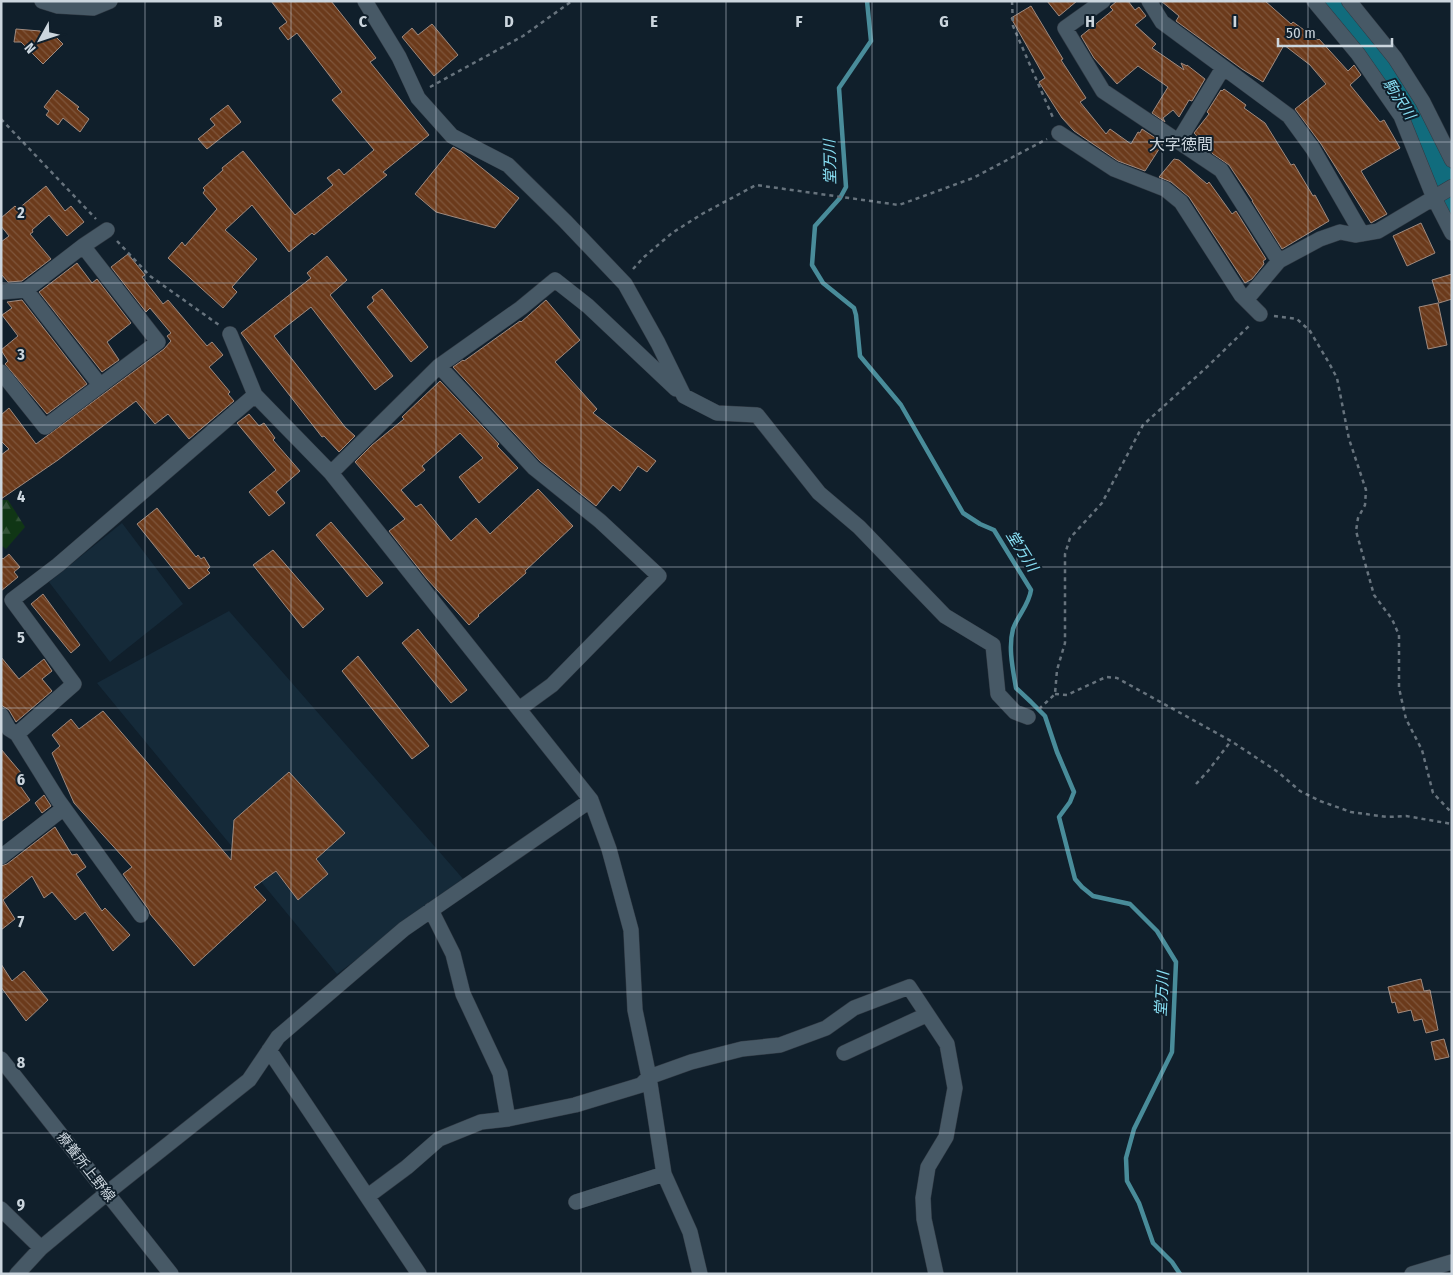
<svg xmlns="http://www.w3.org/2000/svg" width="1453" height="1275" font-family="'Fira Sans Condensed','Noto Sans JP',sans-serif">
  <style>
    .built { fill: #152a39 }
    .forest { fill: url(#forest-firs) }
    .lines { fill: none; stroke-linecap: round; stroke-linejoin: round }
    .stream { stroke: #498c9a; stroke-width: 4.5 }
    .river { stroke: #116c7d; stroke-width: 28 }
    .building { fill: url(#building-back-hatch); stroke: #9f8a7f }
    .minor-casing { stroke: #313a44; stroke-width: 16 }
    .path { stroke: #67737d; stroke-width: 2.5; stroke-dasharray: 4 4; stroke-linecap: butt }
    .minor { stroke: #475966; stroke-width: 15 }
    .grid { fill: none; stroke: #ccd6de; stroke-width: 1; stroke-opacity: 0.55 }
    .labels { text-anchor: middle; dominant-baseline: central; stroke-width: 4; stroke-linejoin: round; paint-order: stroke }
    .street-label { font-size: 14px; fill: #ccd6de; stroke: #101f2b }
    .water-label { font-size: 15px; font-style: italic; fill: #89e1f6; stroke: #101f2b }
    .quarter-label { font-size: 16px; fill: #ccd6de; stroke: #101f2b }
    .grid-label { font-size: 16px; text-anchor: middle; font-weight: bold; fill: #ccd6de; stroke: #101f2b; stroke-width: 4; stroke-linejoin: round; paint-order: stroke }
  </style>
  <defs>
    <pattern id="forest-firs" width="22" height="20" patternUnits="userSpaceOnUse" patternTransform="scale(1.25)"><rect width="22" height="20" fill="#103615"/><path d="M5 1l3.5 6h-7zM16 11l3.5 6h-7z" fill="#325237"/></pattern>
    <pattern id="building-back-hatch" width="6" height="6" patternUnits="userSpaceOnUse" patternTransform="scale(1.25)"><rect width="6" height="6" fill="#6b3a1b"/><path d="M-1 5l2 2M0 0l6 6M5-1l2 2" fill="none" stroke="#7f563c"/></pattern>
  </defs>
  <rect width="100%" height="100%" fill="#101f2b"/>
  <path class="built" d="M122,523L183,604L110,662L49,582Z
    M229,611L464,880L337,974L97,683Z"/>
  <path class="forest" d="M1,500H8L25,527L6,549L1,545Z"/>
  <g class="lines">
    <path class="stream" d="M867,1L871,41L839,88L846,187L840,198L815,226L812,265L823,283L854,308L856,315L860,356L901,405L963,513L980,524L994,530L1031,590C1029,605 1018,615 1013,629C1008,648 1013,670 1016,688L1031,702L1045,716L1057,752L1074,792L1070,802L1059,817L1075,879L1082,887L1093,896L1130,904L1157,931L1176,962L1172,1052L1134,1129L1126,1158L1127,1181L1139,1203L1153,1243L1172,1262L1180,1274"/>
    <path class="river" d="M1331,1L1410,113L1452,205"/>
  </g>
  <path class="building" d="M271,1H331L376,58L370,62L429,135L383,172L387,175L314,235L312,233L289,252L252,205L225,230L257,259L232,287L237,292L223,308L168,258L182,242L185,246L217,209L203,193L205,190L203,188L223,170L222,168L243,151L295,215L333,185L327,178L339,169L344,175L374,150L332,100L342,92L297,33L288,40L279,28L287,22Z
    M1047,1H1077L1059,16Z
    M1117,1H1128L1135,10L1139,7L1146,16L1135,25L1156,44L1152,48L1184,70L1181,63L1187,66V65L1205,79L1192,101L1189,100L1179,117L1173,110L1163,118L1165,122L1152,113L1168,87L1138,66L1117,84L1094,58L1081,36L1113,10L1110,7Z
    M1161,1H1265L1291,24L1293,22L1318,40L1319,39L1348,71L1354,65L1361,75L1350,85L1380,122L1384,120L1400,148L1361,171L1387,214L1371,223L1321,144L1295,109L1326,84L1310,65L1284,45L1263,82L1242,69L1176,21L1179,16Z
    M1031,6L1063,59L1061,60L1086,98L1080,102L1106,134L1110,129L1131,144L1138,132L1140,133L1142,129L1163,143L1145,171L1118,161L1074,131L1062,118L1039,82L1045,78L1011,18Z
    M432,24L458,55L434,76L402,37L412,28L418,35Z
    M16,29L40,31L44,35L49,30L63,44L43,64L21,42H14Z
    M1224,89L1246,105L1244,108L1265,123L1291,165L1294,164L1313,196L1315,195L1329,221L1282,249L1252,201H1253L1229,165L1213,154L1194,133L1209,114L1207,112L1221,90L1222,91Z
    M57,90L79,107L77,109L89,119L80,132L63,118L58,125L46,115L49,111L44,107Z
    M228,105L241,122L207,149L198,139L215,125L210,119Z
    M453,147L462,152L519,198L495,228L436,212L415,194Z
    M1174,159L1179,160L1207,184L1209,182L1232,214L1236,211L1266,259L1263,261L1264,264L1252,279L1245,283L1189,197L1171,182L1159,177Z
    M46,186L65,211L71,206L84,222L67,236L49,215L32,230L33,232L30,234L51,259L22,281L8,282L1,274V242L9,236L1,226V218L15,206L18,209Z
    M1421,223L1435,253L1407,266L1393,236Z
    M128,254L145,275L142,277L163,304L168,300L207,346L212,342L223,355L209,367L230,392L228,394L234,401L189,439L168,414L155,424L136,401L58,460L1,499V455L9,449L1,441V415L9,408L36,444L164,349L171,341L167,336L171,333L150,308L146,312L111,267Z
    M327,256L347,280L330,295L393,376L375,390L311,307L274,336L345,427L355,436L339,452L324,436L322,437L241,333L311,278L307,273Z
    M77,263L92,283L97,279L131,323L107,342L119,360L102,372L39,292Z
    M1452,274V299L1439,303L1432,280Z
    M382,289L428,347L411,362L367,307L374,301L372,297Z
    M22,300L87,384L47,414L5,364L8,361L1,350L18,336L2,315L12,308L7,302Z
    M546,300L580,340L555,362L597,409L593,413L656,461L647,472L638,466L620,491L613,485L596,506L540,461L453,367L463,360L464,361L520,321L521,322Z
    M1438,303L1447,345L1428,349L1419,307Z
    M440,381L499,444L497,446L518,468L479,503L459,477L483,458L460,433L422,466L425,470L401,490L416,507L421,504L451,541L476,518L490,534L538,489L573,526L525,571L526,573L478,615L479,616L469,625L427,579L389,531L405,519L355,462L372,445L404,419L402,417Z
    M249,414L259,426L264,423L275,438L273,440L300,471L276,492L285,503L269,516L249,492L276,470L237,423Z
    M157,508L196,557L198,555L201,559L204,557L210,567L207,570L210,573L189,589L137,524Z
    M331,522L383,583L367,597L316,535Z
    M273,550L324,609L303,628L253,565Z
    M9,554L20,567L14,572L18,577L1,591V557L3,559Z
    M43,594L80,645L71,653L31,604Z
    M418,629L467,690L451,703L402,643Z
    M358,656L429,746L412,759L342,671Z
    M1,657L19,679L44,659L52,671L42,679L52,691L16,722L9,710L1,705Z
    M103,711L231,860L234,820L289,772L345,833L316,859L328,874L298,900L276,871L254,887L266,900L194,966L150,914L149,910L123,874L132,867L74,803L52,753L60,746L52,735L71,719L79,729Z
    M1,749L22,774L16,780L30,800L1,822Z
    M44,795L51,806L42,813L35,803Z
    M55,827L72,855L77,854L86,867L76,874L102,911L105,908L130,935L113,951L85,912L75,920L52,892L44,898L32,876L3,900L15,919L1,930V866L7,864Z
    M1,964L12,981L24,971L48,1000L26,1021L1,987Z
    M1421,979L1424,991L1430,990L1438,1030L1426,1033L1422,1019L1414,1021L1411,1010L1398,1013L1395,1002L1392,1003L1388,987Z
    M1444,1039L1449,1057L1435,1060L1431,1042Z"/>
  <g class="lines">
    <defs>
      <path id="minor" d="M42,1L58,6L93,8L110,1
        M365,1L399,57L418,98L452,136L508,165L565,221L625,284L658,343L684,396L717,413L757,415L819,493L859,527L945,616L993,645L998,694L1015,712L1028,717
        M1103,1L1065,28L1103,91L1221,170L1279,261
        M1149,1L1162,22L1289,116L1313,149L1362,234
        M1314,1L1358,54L1401,116L1434,198L1452,233
        M1349,1L1395,58L1423,102L1452,160
        M1059,133L1114,169L1165,189L1181,202L1241,295L1260,314
        M1178,142L1223,68
        M83,246L107,230
        M26,290L100,385
        M1,292L26,290L83,246L158,342L45,427L1,372
        M1246,300L1279,261L1320,239L1340,232L1355,235L1378,231L1452,187
        M230,334L255,395L331,473L591,800L609,849L631,930L635,1010L649,1077L664,1174L690,1232L700,1274
        M439,366L534,468L600,521L659,576L552,685L519,709
        M331,473L439,366L521,308L555,280L588,306L676,389
        M1,715L9,729L17,734L58,800L141,915
        M17,734L74,684L12,600L58,565L255,395
        M1,857L64,808
        M431,910L453,954L463,994L500,1073L508,1119
        M269,1050L419,1274
        M844,1053L926,1015
        M1,1059L171,1274
        M368,1196L407,1167L439,1139L481,1122L508,1119L575,1105L641,1085L649,1077L691,1062L742,1049L780,1045L826,1028L854,1008L909,987L947,1044L955,1088L946,1137L928,1167L923,1198L924,1219L936,1274
        M576,1202L664,1174
        M1,1209L41,1248
        M17,1274L41,1248L107,1193L249,1080L278,1037L404,929L591,800
        M1412,1274L1452,1262"/>
    </defs>
    <use href="#minor" class="minor-casing"/>
    <path class="path" d="M1012,1L1013,26L1054,120
      M430,87L523,36L572,1
      M1,119L96,219
      M117,241L150,276L219,325
      M633,269L644,257L672,233L702,214L756,185L899,205L973,178L1047,139
      M1274,316L1297,319L1310,331L1329,363L1337,378L1349,439L1366,490L1365,505L1358,518L1356,531L1374,595L1392,619L1399,635V688L1406,719L1422,750L1433,793L1452,813
      M1055,694L1067,695L1106,677L1117,678L1231,741L1278,772L1300,791L1320,801L1351,812L1387,817L1406,816L1452,824
      M1039,709L1055,694L1057,670L1065,643V554L1070,538L1102,503L1143,425L1207,367L1250,325
      M1196,784L1208,771L1231,741"/>
    <use href="#minor" class="minor"/>
  </g>
  <path class="grid" d="M145,1V1274M291,1V1274M436,1V1274M581,1V1274M726,1V1274M872,1V1274M1017,1V1274M1162,1V1274M1308,1V1274M1,142H1452M1,283H1452M1,425H1452M1,567H1452M1,708H1452M1,850H1452M1,992H1452M1,1133H1452"/>
  <g class="labels">
    <g class="street-label">
      <text transform="translate(86 1167) rotate(52)">療養所上野線</text>
    </g>
    <g class="water-label">
      <text transform="translate(1399 99) rotate(57)">駒沢川</text>
      <text transform="translate(830 162) rotate(-91)">堂万川</text>
      <text transform="translate(1022 551) rotate(58)">堂万川</text>
      <text transform="translate(1162 994) rotate(-87)">堂万川</text>
    </g>
    <g class="quarter-label">
      <text x="1181" y="144">大字徳間</text>
    </g>
  </g>
  <g class="grid-label">
    <text x="218" y="27">B</text>
    <text x="363" y="27">C</text>
    <text x="509" y="27">D</text>
    <text x="654" y="27">E</text>
    <text x="799" y="27">F</text>
    <text x="944" y="27">G</text>
    <text x="1090" y="27">H</text>
    <text x="1235" y="27">I</text>
    <text x="21" y="218">2</text>
    <text x="21" y="360">3</text>
    <text x="21" y="502">4</text>
    <text x="21" y="643">5</text>
    <text x="21" y="785">6</text>
    <text x="21" y="927">7</text>
    <text x="21" y="1068">8</text>
    <text x="21" y="1210">9</text>
  </g>
  <rect width="1453" height="1275" fill="none" stroke="#ccd6de" stroke-width="5"/>
  <g transform="translate(40 40) rotate(230)" stroke="#101f2b" stroke-width="4" paint-order="stroke">
  <path d="M0-4L9 19L0 12L-9 19Z" fill="#ccd6de"/>
  <text y="-8" font-size="14" font-weight="bold" text-anchor="middle" fill="#ccd6de">N</text>
  </g>
  <path d="M1278 38v8h114v-8" fill="none" stroke="#ccd6de" stroke-width="2.5"/>
  <text x="1286" y="38" font-size="15" fill="#ccd6de" stroke="#101f2b" stroke-width="4" paint-order="stroke">50 m</text>
</svg>
